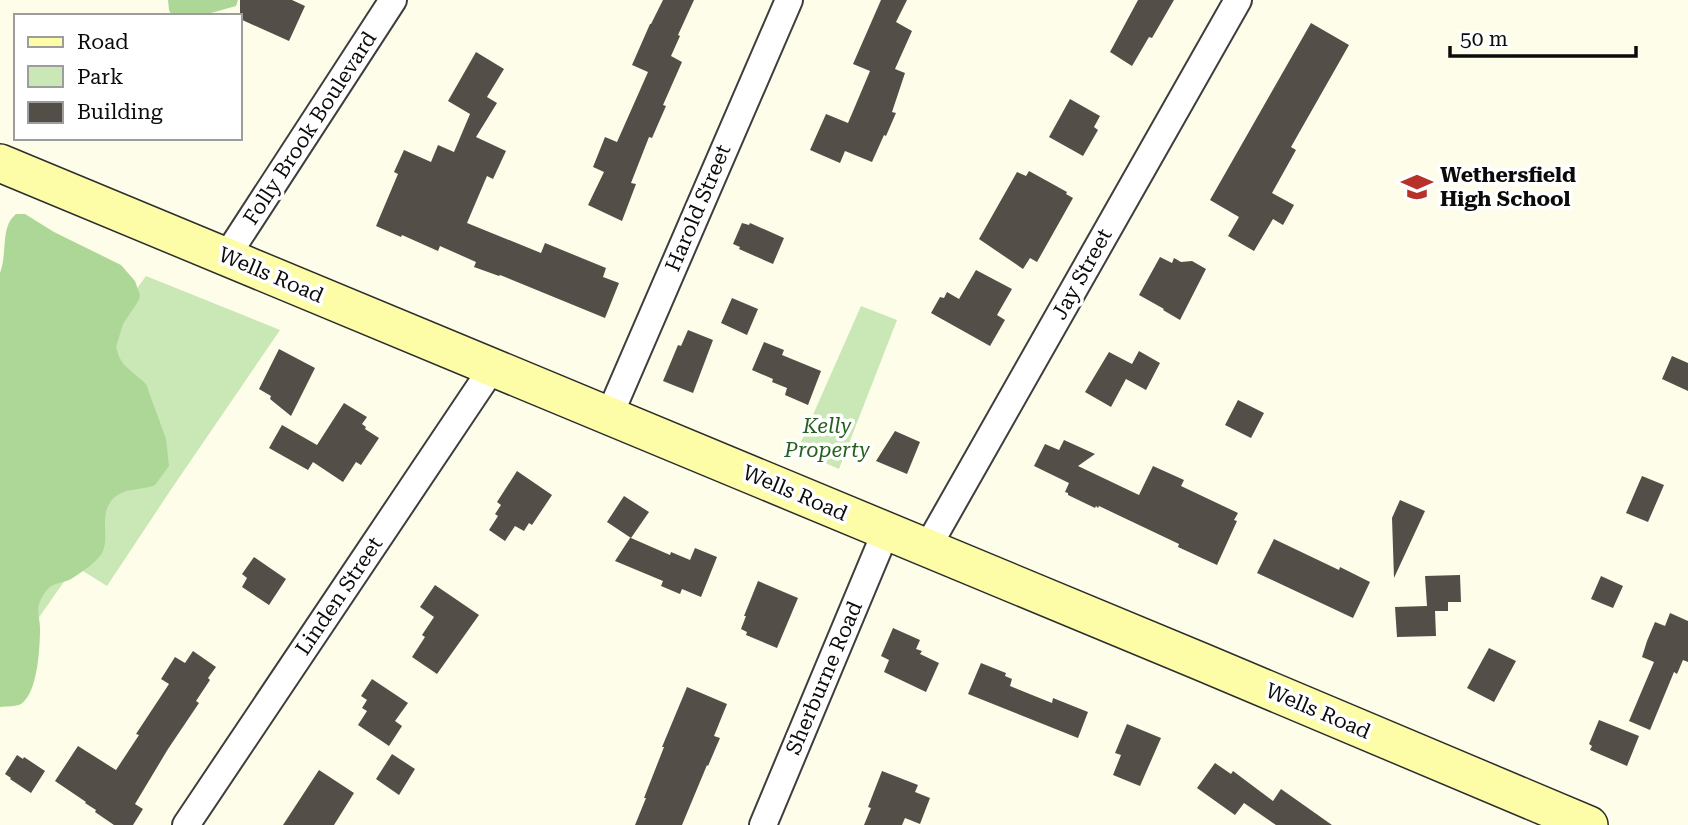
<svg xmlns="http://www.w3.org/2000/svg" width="1688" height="825" font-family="'Roboto Serif',serif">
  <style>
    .green { fill: #cae7b6 }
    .forest { fill: #acd796 }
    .building { fill: #544e48 }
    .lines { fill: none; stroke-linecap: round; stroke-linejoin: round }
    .street-casing { stroke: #3e3e3e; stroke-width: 30 }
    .secondary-casing { stroke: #2d2d2d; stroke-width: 40 }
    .street { stroke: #fff; stroke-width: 26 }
    .secondary { stroke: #fdfca7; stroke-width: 37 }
    .labels { text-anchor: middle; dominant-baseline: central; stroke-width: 7; stroke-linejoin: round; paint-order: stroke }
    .street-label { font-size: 21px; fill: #0b0b0b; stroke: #fff }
    .poi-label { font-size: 21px; font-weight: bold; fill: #0b0b0b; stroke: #fff; text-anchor: start }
    .park-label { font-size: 21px; font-style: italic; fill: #25601e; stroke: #fff }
  </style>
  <rect width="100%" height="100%" fill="#fefdea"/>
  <path class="green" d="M146,276L280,330L170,491L107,586L75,566L0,673L49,411Z
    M861,306L897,320L839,469L797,451Z"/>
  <path class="forest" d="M168,0H238L236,6L211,13L207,16H172L169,10Z
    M16,214H25L54,232L121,265L135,281L140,295L139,300L123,324L116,347L119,357L124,365L146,384L166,439L169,466L155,485C141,491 122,487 111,501C99,517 110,538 102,553C98,561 77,576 69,580C62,583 54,583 49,588C45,591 42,597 40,601C36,610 40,619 40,628C40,646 38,693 21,704C15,707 7,706 0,707V273C8,251 0,227 16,214Z"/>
  <path class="building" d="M240,0H292L305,6L289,41L240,19Z
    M663,0H694L678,35L680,36L671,56L682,62L663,105L666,106L652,138L649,137L631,183L636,184L622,221L588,205L604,172L593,167L605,137L617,142L648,72L632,65L650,24H651Z
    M881,0H907L896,22L912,31L895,69L905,73L892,112L896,113L886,136L884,135L872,162L845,151L840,163L810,150L826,114L848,123L870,71L853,64Z
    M1138,0H1174L1152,38L1149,37L1132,66L1110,52Z
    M1311,23L1349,45L1291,147L1296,150L1272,193L1294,205L1283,225L1273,219L1254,251L1228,236L1239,217L1210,200Z
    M476,52L504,69L487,97L497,103L476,137L506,151L493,179L487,176L467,223L541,253L545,243L606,268L603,277L619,283L605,318L500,275L499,276L474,267L476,262L440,246L438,251L402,235L401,237L376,226L398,174L394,172L404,150L431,162L438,145L454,152L470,114L448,101Z
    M1070,99L1100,116L1094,127L1098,130L1083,156L1049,137Z
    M1029,171L1067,192L1066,194L1073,198L1037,262L1030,258L1023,269L979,239L1017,172L1026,176Z
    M742,223L749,225L750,223L784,238L773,264L739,249L740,247L733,244Z
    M1160,257L1172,263L1174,258L1181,262L1192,261L1206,269L1180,320L1163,310L1164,309L1139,295Z
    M976,270L1012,289L997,315L1005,320L990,346L931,313L940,297L944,298L947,292L959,299Z
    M732,298L758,309L747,335L721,323Z
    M688,330L713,340L693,393L663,381L678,345L681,346Z
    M764,342L784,350L782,355L821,371L808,405L785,395L787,388L772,382L773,379L752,370Z
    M279,349L315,368L291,416L270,399L271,396L259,389Z
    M1139,351L1160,363L1146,390L1126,379L1111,407L1085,392L1109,352L1132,364Z
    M1672,356L1688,363V391L1662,379Z
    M1238,400L1264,413L1251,438L1225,425Z
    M344,403L367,417L362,424L366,427L365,429L379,438L361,465L356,462L343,482L313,462L308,470L269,448L282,425L317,445Z
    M895,431L920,442L907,474L876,461Z
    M1064,440L1095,454L1078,466L1139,495L1153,466L1184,480L1181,486L1238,513L1234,520L1237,521L1217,565L1178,547L1179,544L1099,506L1098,508L1096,506L1095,508L1068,495V493L1065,492L1069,483L1034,466L1045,444L1059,450Z
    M517,471L552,495L532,525L529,523L524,531L515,526L505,541L489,530L498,516L495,514L501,505L497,502Z
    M1642,476L1664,485L1648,522L1626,513Z
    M624,496L649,512L631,538L670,555L671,552L690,560L695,548L717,557L701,597L682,589L680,594L661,586L663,581L615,561L630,538H631L607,522Z
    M1400,500L1425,511L1394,578L1392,518Z
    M1274,539L1339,570L1340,567L1370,582L1353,618L1257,573Z
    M254,557L286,579L269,605L242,587L247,578L242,574Z
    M1460,575L1461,602H1448V611H1435L1436,636L1397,637L1395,607L1427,606L1425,576Z
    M1601,576L1623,586L1613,608L1591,599Z
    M758,581L798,598L777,648L746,635L747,632L741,629L746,616H744Z
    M435,585L479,615L437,674L412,657L425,637L422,635L434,617L420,607Z
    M1670,613L1688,621V662L1683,660L1677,674L1674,672L1650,730L1629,721L1654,662L1642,657L1647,641L1655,622L1665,626Z
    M893,628L920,640L916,649L922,651L920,654L939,663L926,692L884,672L889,660L881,656Z
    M1489,648L1516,661L1494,702L1467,688Z
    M193,651L216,667L208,678L210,680L196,701L199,703L168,749L135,804L143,809L133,825H114L95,812L96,810L85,803L86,802L55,781L78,746L116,770L139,735L136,734L169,684L161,679L175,657L185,663Z
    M981,663L1006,673L1005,676L1012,679L1010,686L1052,703L1053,698L1088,712L1078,738L968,694Z
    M372,679L408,703L395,721L402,726L389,746L358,725L367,711L362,708L367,700L361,696Z
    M687,687L727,704L714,736L720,738L708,766L707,765L682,825H635L646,798H644L664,747H662Z
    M1599,720L1639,736L1627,766L1590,750L1592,746L1589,744Z
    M1127,724L1161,738L1140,786L1113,775L1121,755L1115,753Z
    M392,754L415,769L399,795L376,779Z
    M17,755L23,759L24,757L45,771L31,793L10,779L11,778L5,774Z
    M1215,763L1231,774L1233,771L1273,801L1281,789L1332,825H1276L1244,803L1235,815L1197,788Z
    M319,770L354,793L334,825H283Z
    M882,771L918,785L915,792L930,798L920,824L905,818L902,825H864L871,808L868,807Z"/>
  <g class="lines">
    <defs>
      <path id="street" d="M226,257L393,0
        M609,416L789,0
        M927,548L1238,0
        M186,825L493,367
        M763,825L886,531"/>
      <path id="secondary" d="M0,163L1202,662L1589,825"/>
    </defs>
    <use href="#street" class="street-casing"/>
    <use href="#secondary" class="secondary-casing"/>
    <use href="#street" class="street"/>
    <use href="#secondary" class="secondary"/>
  </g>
  <defs>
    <symbol id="school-bare" viewBox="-9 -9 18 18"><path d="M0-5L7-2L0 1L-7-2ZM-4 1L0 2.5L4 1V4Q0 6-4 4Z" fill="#b73128" stroke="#fff" stroke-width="2.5" paint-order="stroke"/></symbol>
  </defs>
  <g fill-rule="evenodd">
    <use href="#school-bare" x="1395" y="165" width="44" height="44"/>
  </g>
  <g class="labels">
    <g class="street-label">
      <text transform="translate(310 128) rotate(-57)">Folly Brook Boulevard</text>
      <text transform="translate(698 208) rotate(-67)">Harold Street</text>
      <text transform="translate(1082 274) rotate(-61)">Jay Street</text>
      <text transform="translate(271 275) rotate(23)">Wells Road</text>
      <text transform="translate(795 493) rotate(23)">Wells Road</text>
      <text transform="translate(339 596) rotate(-56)">Linden Street</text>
      <text transform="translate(824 678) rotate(-67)">Sherburne Road</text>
      <text transform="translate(1318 711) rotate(23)">Wells Road</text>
    </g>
    <g class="poi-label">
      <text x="1440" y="175">Wethersfield<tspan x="1440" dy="24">High School</tspan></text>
    </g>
    <g class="park-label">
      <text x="827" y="426">Kelly<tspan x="827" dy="24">Property</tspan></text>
    </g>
  </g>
  <rect x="14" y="14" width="228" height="126" fill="#ffffff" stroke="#9d9d9d" stroke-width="2"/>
  <rect x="28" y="37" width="35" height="10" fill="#fdfca7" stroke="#9d9d9d" stroke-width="2"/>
  <text x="77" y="49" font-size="21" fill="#0b0b0b">Road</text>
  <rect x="28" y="66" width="35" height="21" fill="#cae7b6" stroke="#9d9d9d" stroke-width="2"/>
  <text x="77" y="84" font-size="21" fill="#0b0b0b">Park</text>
  <rect x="28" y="102" width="35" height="21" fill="#544e48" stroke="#9d9d9d" stroke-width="2"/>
  <text x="77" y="119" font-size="21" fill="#0b0b0b">Building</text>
  <path d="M1450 46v10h186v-10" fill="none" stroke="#0b0b0b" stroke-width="3.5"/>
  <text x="1460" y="46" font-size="21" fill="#0b0b0b" stroke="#ffffff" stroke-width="5" paint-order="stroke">50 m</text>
</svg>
